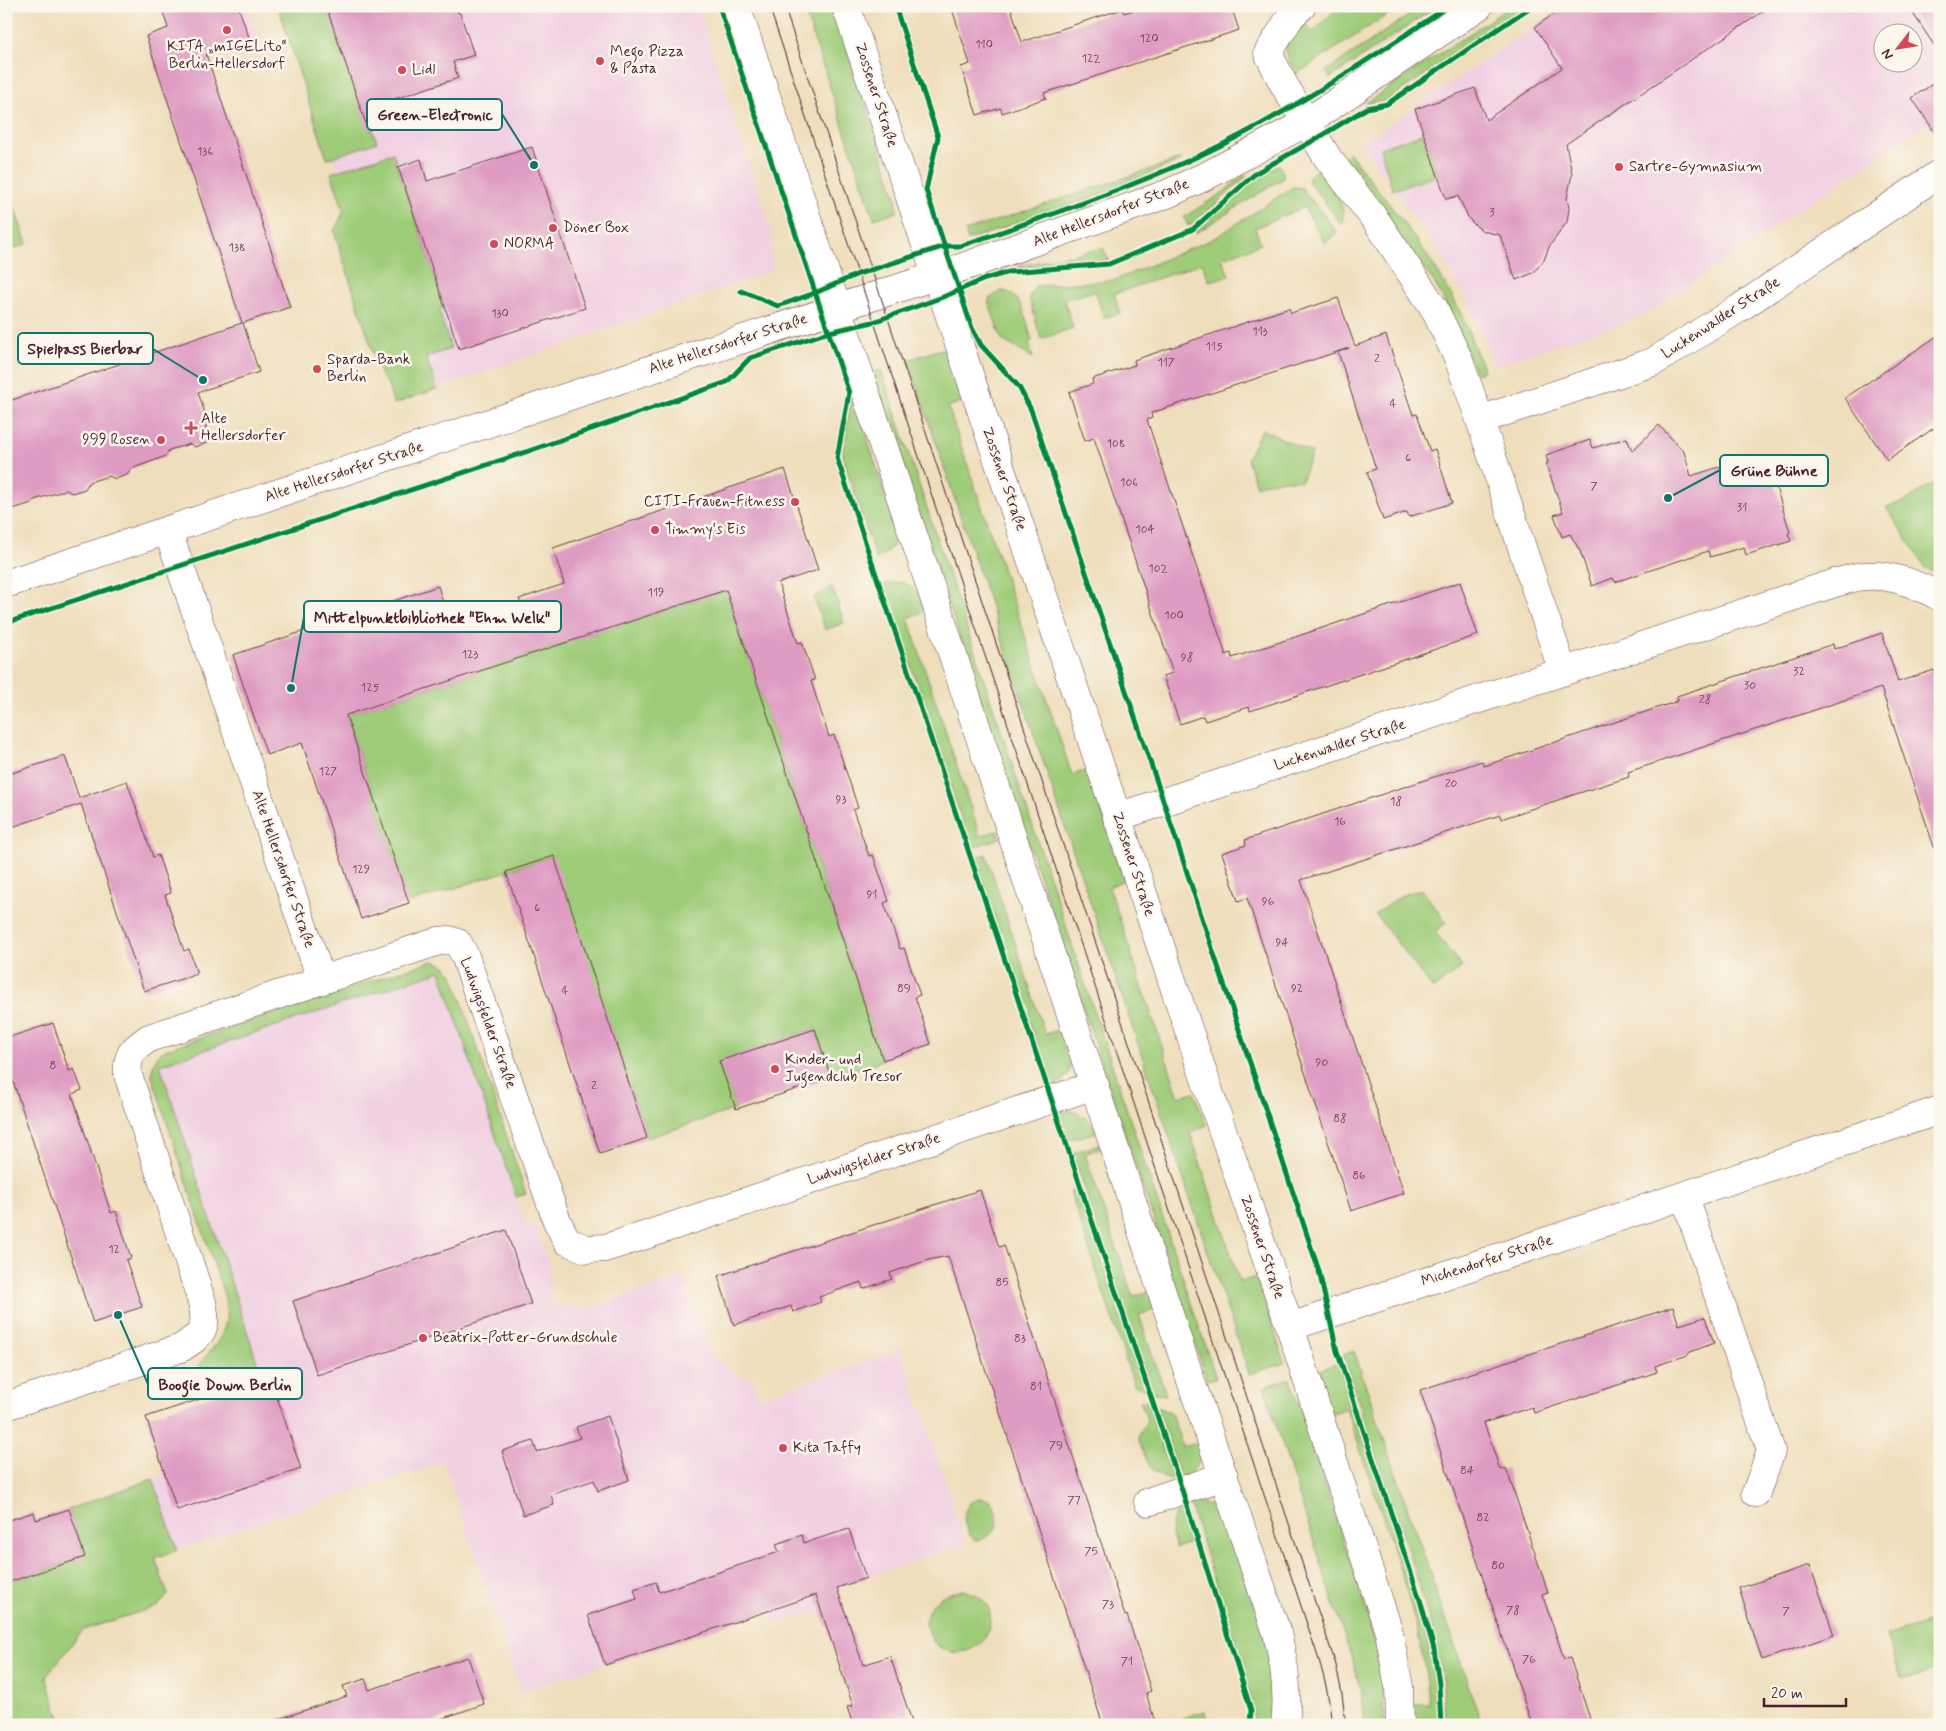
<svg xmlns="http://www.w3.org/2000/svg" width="1946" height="1731" font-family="Mynerve,sans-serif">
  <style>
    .built { fill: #f1d0e2; fill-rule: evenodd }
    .green { fill: #9fcc79; stroke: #747652 }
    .building { fill: #df9cc3 }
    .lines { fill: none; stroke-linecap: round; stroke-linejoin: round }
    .minor-casing { stroke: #633c41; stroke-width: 29 }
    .tertiary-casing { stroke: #633c41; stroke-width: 29 }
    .minor { stroke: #fff; stroke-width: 28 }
    .tertiary { stroke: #fff; stroke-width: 28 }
    .tram { stroke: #4a1f2b; stroke-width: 1 }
    .cycleway-casing { stroke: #fbf7ec; stroke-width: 8 }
    .cycleway { stroke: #00873e; stroke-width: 5 }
    .poi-dot { fill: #d1495b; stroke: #fbf7ec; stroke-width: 2 }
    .labels { text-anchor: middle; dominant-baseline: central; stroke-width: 5; stroke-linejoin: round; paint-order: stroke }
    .number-label { font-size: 12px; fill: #6f3e51 }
    .poi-label { font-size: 15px; fill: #4a1f2b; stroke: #fbf7ec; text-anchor: start }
    .street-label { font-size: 15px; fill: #4a1f2b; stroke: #fbf7ec }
    .leader { fill: none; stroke: #0f766e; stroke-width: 2 }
    .callout-dot { fill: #0f766e; stroke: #fbf7ec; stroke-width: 2 }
    .callout { fill: #fbf7ec; stroke: #0f766e; stroke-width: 2 }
    .callout-label { font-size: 16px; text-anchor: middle; font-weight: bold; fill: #4a1f2b }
  </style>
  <rect width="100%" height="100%" fill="#fbf7ec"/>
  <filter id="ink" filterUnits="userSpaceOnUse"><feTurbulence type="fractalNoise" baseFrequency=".02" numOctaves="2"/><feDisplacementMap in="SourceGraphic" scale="10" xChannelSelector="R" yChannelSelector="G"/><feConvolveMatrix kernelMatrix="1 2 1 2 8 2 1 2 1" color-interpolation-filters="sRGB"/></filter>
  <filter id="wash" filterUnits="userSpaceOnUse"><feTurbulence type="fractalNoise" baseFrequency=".0096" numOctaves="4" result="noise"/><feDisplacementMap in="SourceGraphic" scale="20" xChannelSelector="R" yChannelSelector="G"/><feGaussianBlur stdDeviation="1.12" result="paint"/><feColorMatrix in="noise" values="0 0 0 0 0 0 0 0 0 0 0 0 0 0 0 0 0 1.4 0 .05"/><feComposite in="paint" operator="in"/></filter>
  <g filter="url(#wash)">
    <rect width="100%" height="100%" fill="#efdebc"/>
    <path class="built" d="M161,6H248L260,43L231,52L229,46L170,33Z
      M283,6H697L772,233L771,271L412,398Z
      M1565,6H1940V114L1643,316L1494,366L1481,330L1464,294L1435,245L1360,144ZM1884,32H1914V62H1884Z
      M440,971L525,1227L536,1226L550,1266V1304L586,1309L681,1277L686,1282L708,1347L713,1356L726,1367L742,1376L752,1378L758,1398L901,1350L966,1544L818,1594L822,1609L775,1624L770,1610L521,1692L444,1462L177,1550L153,1479L165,1475L146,1417L263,1378L159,1065Z"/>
    <path class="green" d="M278,6H326L377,142L327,159Z
      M803,6H833L896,197L897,212L874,219Z
      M1339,6H1401L1295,75C1282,47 1283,44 1301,20L1313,32Z
      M1423,6H1438L1330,78L1326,71Z
      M1511,6H1526L1386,101L1366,103Z
      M1424,133L1437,176L1393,190L1380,148Z
      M1349,152C1385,200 1426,247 1454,300C1466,322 1474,347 1484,371L1476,374L1443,298L1434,282L1343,158Z
      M393,153L445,307L439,310L451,349L426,357L437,389L394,404L387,383L380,374L334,231L344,211L331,173Z
      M1181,159L1182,160L1096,196L968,240L965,231Z
      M1279,165L1284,174L1282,179L1196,233V231L1255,178Z
      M1318,169C1332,187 1347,201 1342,225L1309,182C1308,175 1313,173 1318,169Z
      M1244,175L1246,177L1193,224L1188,226L1184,217L1221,194Z
      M6,183L27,244L6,251Z
      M1293,187L1302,188L1337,232L1325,243L1304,207L1255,228L1261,244L1222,258L1229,276L1209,281L1202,263L1114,294L1120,313L1104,318L1095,291L1064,300L1073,328L1041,339L1029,297L1036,286L1115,280L1215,238Z
      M1103,248L1109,260L1020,268L1019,266Z
      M1001,291C1023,291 1027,325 1032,341L1029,343L1033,358L1002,340L989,304V299Z
      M945,348L964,401L948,407L1072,775L1088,770L1124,880L1109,887L1179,1097L1194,1092L1206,1126L1190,1132L1240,1282L1256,1277L1285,1363L1249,1374L908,360Z
      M881,370L1216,1378L1207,1380L872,373Z
      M852,394H853L895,525C896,546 893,549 876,559L844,460L843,451Z
      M1262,429L1312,453L1301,481C1284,479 1272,480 1256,486L1247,459Z
      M1940,479V575L1926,568L1886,507L1904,502Z
      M899,582C916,585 920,596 925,611L908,618L980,836L997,831L1000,838L971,848L884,584Z
      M832,586L844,623L825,630L814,598Z
      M726,590L883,1060L831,1078L815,1029L720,1061L736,1109L647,1138L553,856L409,903L346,715Z
      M986,854L1045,1034L1063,1029C1070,1053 1081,1075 1051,1087L975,858Z
      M1422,889L1446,923L1435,932L1462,967L1433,989L1375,914L1402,895Z
      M432,961C442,963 447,967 453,975L526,1194L516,1197L440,971L160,1065L259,1368C239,1371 216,1377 198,1365C218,1344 231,1328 225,1298L152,1077C152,1064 155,1055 167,1049Z
      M1067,1110C1082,1113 1089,1118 1097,1132L1068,1140L1058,1111Z
      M1102,1143L1103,1147L1085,1154L1133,1297L1150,1291L1156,1309L1139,1315L1166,1395L1151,1392L1073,1153Z
      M1078,1189L1144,1389L1134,1385L1070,1191Z
      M1354,1351L1482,1725H1445L1443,1684L1432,1629L1415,1571L1343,1355Z
      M1338,1363C1356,1416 1374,1469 1391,1522C1414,1588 1436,1654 1438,1725H1411V1704H1429C1425,1649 1409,1597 1392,1545C1377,1500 1362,1454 1346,1408L1329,1414L1315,1372Z
      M1290,1378C1307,1431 1325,1484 1342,1537C1363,1598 1386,1660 1384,1725H1365L1361,1688L1264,1387Z
      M1140,1401H1147L1173,1479C1150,1478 1145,1456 1138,1437L1147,1420Z
      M1157,1407L1171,1413L1183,1447L1201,1441C1203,1460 1197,1470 1181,1479Z
      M153,1479L177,1550L155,1558L168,1595L158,1606L83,1630L46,1677L62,1725H6V1583L85,1557L69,1509Z
      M979,1498L990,1500C1003,1521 999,1534 976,1541C961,1530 959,1504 979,1498Z
      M1189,1502C1204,1504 1216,1504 1224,1519C1246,1584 1281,1654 1269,1725H1255L1246,1676Z
      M1182,1506L1193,1542L1176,1548C1169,1528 1169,1523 1182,1506Z
      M963,1590L977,1595L989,1606C991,1621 991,1634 979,1644C934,1678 895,1599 963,1590Z
      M1940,1618V1668L1902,1680L1887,1635Z
      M1205,1711L1208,1725H1179L1182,1718Z"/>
    <g id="blocks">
      <path class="building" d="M161,6H238L250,40L206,54L290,307L243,323L259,372L198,392L208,423L205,429L209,442L195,447L190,444L169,450L166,456L131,469L127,475L115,479L109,476L89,482L85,489L72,493L66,490L34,500L32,503L6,511V402L242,323L146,36L168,28Z
        M326,6H456L458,13H460L474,55L453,62L458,78L391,100L397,120L368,130Z
        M951,6H1010L1022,42L1122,9L1124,13L1146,6H1231L1239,30L1044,93L1046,98L1002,113L1001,108L977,115L961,67L970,64Z
        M1565,6H1771L1566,144L1572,174L1567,199L1569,208L1567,222L1549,247L1544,260L1539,266L1533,273L1516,280L1500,235L1483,231L1475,225L1469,219L1458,196L1446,199L1415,109L1475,88L1486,120L1562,68L1535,27Z
        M1908,6H1940V54Z
        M1940,79V140L1912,98Z
        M532,147L585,308L459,349L398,167L421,159L427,181Z
        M1338,298L1355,346L1386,335L1413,415L1417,414L1430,451L1435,449L1452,503L1409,517L1407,512L1383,520L1367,472L1376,469L1338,352L1349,348L1151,413L1152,418L1147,420L1226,655L1231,653L1232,658L1460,582L1478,635L1250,711L1249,707L1205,721L1203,716L1180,724L1163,676L1173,673L1094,438L1085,441L1069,392L1093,384L1092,379L1135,365L1134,360L1289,308L1291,313Z
        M1940,334V424L1887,460L1845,398Z
        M1659,425L1684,452L1691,476L1738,461L1741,468L1774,459L1781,482L1775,484L1790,532L1788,533L1791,541L1746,555L1744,547L1710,557L1708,551L1615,582L1613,578L1592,586L1580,551L1570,534L1562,537L1554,515L1563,512L1546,464L1548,463L1546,455L1590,440L1593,448L1627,438L1632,451Z
        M785,469L818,570L778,583L798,643L802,642L815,680L811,681L829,737L834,735L842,759L858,808L853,810L869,856L873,855L889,901L884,903L900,949L904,948L920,995L915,997L931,1044L883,1060L726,590L346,715L409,903L361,919L302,743L267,755L233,655L438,586L449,622L472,615L473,620L521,604L519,599L564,584L553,548Z
        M1882,633L1898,682L1934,670L1940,687V852L1936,853L1881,688L1628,772L1629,777L1573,795L1501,819L1500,815L1301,880L1404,1193L1351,1211L1247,898L1238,901L1222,853L1246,845L1245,840L1482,761L1484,766L1678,701L1677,696L1833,644L1834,649Z
        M65,756L79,798L127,781L153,857L158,855L171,893L165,895L184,951L189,949L197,974L144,991L81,804L6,829V775Z
        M554,856L647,1138L600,1154L506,872Z
        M53,1023L69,1071L74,1069L82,1090L72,1094L111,1213L116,1211L131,1258L126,1260L142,1307L93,1323L6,1060V1038Z
        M815,1029L831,1078L736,1109L719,1061Z
        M980,1190L999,1247L1004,1245L1125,1616L1127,1615L1141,1659L1151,1691L1146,1693L1156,1725H1103L948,1256L928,1260L890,1273L892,1279L863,1289L861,1282L819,1297L821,1302L793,1312L791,1306L734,1325L718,1276Z
        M506,1230L531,1304L317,1375L293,1301Z
        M1673,1307L1679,1325L1705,1317L1714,1343L1688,1353V1355L1655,1366L1657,1372L1534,1413L1532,1407L1484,1423L1500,1470L1506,1468L1548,1592L1542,1594L1553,1626L1564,1659L1570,1658L1592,1725H1532L1420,1390Z
        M270,1376L301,1469L177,1510L146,1417Z
        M608,1416L629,1480L598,1491L594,1480L551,1495L554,1505L523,1515L502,1451L533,1441L537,1452L580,1438L576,1427Z
        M69,1509L85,1557L6,1583V1521L34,1512L36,1520Z
        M849,1529L866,1578L837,1588L863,1665L890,1656L913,1725H853L847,1707L853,1706L816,1595L605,1665L588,1615L637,1599L634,1589L656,1582L659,1592L779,1552L776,1544L802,1535L804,1543Z
        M1810,1565L1834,1635L1762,1660L1739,1588Z
        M468,1657L484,1704L423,1725H274L273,1721L347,1696L343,1686L365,1679L369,1690Z"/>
    </g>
  </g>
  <g filter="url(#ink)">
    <use href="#blocks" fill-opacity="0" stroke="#633c41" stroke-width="1"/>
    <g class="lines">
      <defs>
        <path id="minor" d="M1302,6L1291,16L1268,53L1283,83L1327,157L1377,222L1434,308L1458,358L1480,420L1563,672
          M1480,420L1653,362L1738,309L1940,173
          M168,531L321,979
          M1117,817L1838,582C1847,580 1856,576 1865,576C1892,574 1917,584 1940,597
          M1685,1197L1771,1451L1756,1493
          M1290,1327L1940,1110
          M6,1406L181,1348C203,1334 208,1329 202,1302L128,1075C126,1055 133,1049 149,1038L439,941L449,940L458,943L465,956L557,1221L567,1241L586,1249L605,1248L634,1239L1095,1085
          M1148,1502L1224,1476"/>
        <path id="tertiary" d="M736,6L920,555L1196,1396L1277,1633C1285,1664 1289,1693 1285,1725
          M846,6L1211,1097L1290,1327L1389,1632L1399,1687L1400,1725
          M6,584L594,388L966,266L1167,194L1208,175L1307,122L1479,6"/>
      </defs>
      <use href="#minor" class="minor-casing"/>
      <use href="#tertiary" class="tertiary-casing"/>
      <use href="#minor" class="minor"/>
      <use href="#tertiary" class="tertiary"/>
      <path class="tram" d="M769,6L1319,1660C1325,1681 1331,1703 1331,1725
        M784,6L1336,1665L1342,1694L1346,1725"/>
      <defs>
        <path id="cycleway" d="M719,6L849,393L837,458L1182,1490L1251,1710L1250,1725
          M895,6L938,137L926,190L972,328L981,345L1019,387L1031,410L1164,803L1319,1271L1337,1351L1420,1600L1434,1649L1439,1684L1441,1725
          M741,291L778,306L815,293L858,274L945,246H960C1042,218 1126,190 1205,153C1291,112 1369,59 1449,6
          M6,623L520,454L727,382L750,358L829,332L873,322L943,297L985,279L1009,272L1109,264L1184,233L1193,229L1256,173L1316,139L1367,108L1387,104L1532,6"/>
      </defs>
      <use href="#cycleway" class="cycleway-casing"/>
      <use href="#cycleway" class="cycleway"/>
    </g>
  </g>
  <g class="poi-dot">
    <circle cx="227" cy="30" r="5"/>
    <circle cx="600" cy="61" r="5"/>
    <circle cx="402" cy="70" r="5"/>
    <circle cx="1619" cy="167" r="5"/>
    <circle cx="553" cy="228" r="5"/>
    <circle cx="494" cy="244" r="5"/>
    <circle cx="317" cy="369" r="5"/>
    <path d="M188.5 420.5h5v5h5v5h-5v5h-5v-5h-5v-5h5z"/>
    <circle cx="161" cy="440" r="5"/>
    <circle cx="795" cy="502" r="5"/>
    <circle cx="655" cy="530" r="5"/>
    <circle cx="775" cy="1069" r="5"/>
    <circle cx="423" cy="1338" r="5"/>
    <circle cx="783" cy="1448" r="5"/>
  </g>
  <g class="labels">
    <g class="number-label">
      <text x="1149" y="39">120</text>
      <text x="984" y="45">110</text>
      <text x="1091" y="59">122</text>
      <text x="205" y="152">136</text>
      <text x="1492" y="213">3</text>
      <text x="237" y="248">138</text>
      <text x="500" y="314">130</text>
      <text x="1260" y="332">113</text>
      <text x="1214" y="347">115</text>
      <text x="1377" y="359">2</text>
      <text x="1166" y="363">117</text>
      <text x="1393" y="404">4</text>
      <text x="1116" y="444">108</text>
      <text x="1408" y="458">6</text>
      <text x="1129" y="483">106</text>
      <text x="1594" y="487">7</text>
      <text x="1742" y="508">31</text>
      <text x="1145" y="530">104</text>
      <text x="1158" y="569">102</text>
      <text x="656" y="593">119</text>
      <text x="1174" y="616">100</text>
      <text x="470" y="655">123</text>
      <text x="1187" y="658">98</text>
      <text x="1799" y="672">32</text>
      <text x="1750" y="686">30</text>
      <text x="370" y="688">125</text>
      <text x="1705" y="700">28</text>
      <text x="328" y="772">127</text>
      <text x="1451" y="784">20</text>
      <text x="841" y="800">93</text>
      <text x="1396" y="802">18</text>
      <text x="1340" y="822">16</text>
      <text x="361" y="870">129</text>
      <text x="872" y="895">91</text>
      <text x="1268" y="902">96</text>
      <text x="537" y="908">6</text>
      <text x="1282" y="943">94</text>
      <text x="904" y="989">89</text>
      <text x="1297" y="989">92</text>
      <text x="565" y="991">4</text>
      <text x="1322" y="1063">90</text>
      <text x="53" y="1066">8</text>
      <text x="594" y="1086">2</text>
      <text x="1340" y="1119">88</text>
      <text x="1359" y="1176">86</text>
      <text x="114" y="1250">12</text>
      <text x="1002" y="1283">85</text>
      <text x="1020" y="1339">83</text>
      <text x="1036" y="1387">81</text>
      <text x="1056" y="1446">79</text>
      <text x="1467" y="1471">84</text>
      <text x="1074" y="1501">77</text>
      <text x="1483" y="1518">82</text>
      <text x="1091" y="1552">75</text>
      <text x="1498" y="1566">80</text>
      <text x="1108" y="1605">73</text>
      <text x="1513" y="1611">78</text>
      <text x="1786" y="1612">7</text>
      <text x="1529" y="1660">76</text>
      <text x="1127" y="1662">71</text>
    </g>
    <g class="poi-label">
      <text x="227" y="47" text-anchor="middle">KITA „mIGELito“<tspan x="227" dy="17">Berlin-Hellersdorf</tspan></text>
      <text x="610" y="52">Mego Pizza<tspan x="610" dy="17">&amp; Pasta</tspan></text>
      <text x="412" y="70">Lidl</text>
      <text x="1629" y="167">Sartre-Gymnasium</text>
      <text x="563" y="228">Döner Box</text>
      <text x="504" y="244">NORMA</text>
      <text x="327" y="360">Sparda-Bank<tspan x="327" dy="17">Berlin</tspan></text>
      <text x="201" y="419">Alte<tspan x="201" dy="17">Hellersdorfer</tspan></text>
      <text x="151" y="440" text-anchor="end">999 Rosen</text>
      <text x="785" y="502" text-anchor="end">CITI-Frauen-Fitness</text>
      <text x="665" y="530">Timmy's Eis</text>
      <text x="785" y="1060">Kinder- und<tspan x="785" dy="17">Jugendclub Tresor</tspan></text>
      <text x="433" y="1338">Beatrix-Potter-Grundschule</text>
      <text x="793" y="1448">Kita Taffy</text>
    </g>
    <g class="street-label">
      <text transform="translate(876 95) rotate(72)">Zossener Straße</text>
      <text transform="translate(1111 213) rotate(-21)">Alte Hellersdorfer Straße</text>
      <text transform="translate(1721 318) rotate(-33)">Luckenwalder Straße</text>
      <text transform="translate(728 344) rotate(-18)">Alte Hellersdorfer Straße</text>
      <text transform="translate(344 472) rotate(-18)">Alte Hellersdorfer Straße</text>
      <text transform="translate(1004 479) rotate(71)">Zossener Straße</text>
      <text transform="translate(1340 745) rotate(-18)">Luckenwalder Straße</text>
      <text transform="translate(1133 864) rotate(72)">Zossener Straße</text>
      <text transform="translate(283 869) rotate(71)">Alte Hellersdorfer Straße</text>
      <text transform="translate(488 1023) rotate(70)">Ludwigsfelder Straße</text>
      <text transform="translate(874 1159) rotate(-18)">Ludwigsfelder Straße</text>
      <text transform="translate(1262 1247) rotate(71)">Zossener Straße</text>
      <text transform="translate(1487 1261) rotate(-18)">Michendorfer Straße</text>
    </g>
  </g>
  <path class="leader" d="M534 165L502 114M203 380L153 349M1668 498L1720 470M291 688L304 617M118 1315L148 1384"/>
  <g class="callout-dot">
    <circle cx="534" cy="165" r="5"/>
    <circle cx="203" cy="380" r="5"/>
    <circle cx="1668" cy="498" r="5"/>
    <circle cx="291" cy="688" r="5"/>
    <circle cx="118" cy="1315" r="5"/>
  </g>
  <g class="callout">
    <rect x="367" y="99" width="135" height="31" rx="5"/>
    <rect x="18" y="333" width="135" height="31" rx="5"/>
    <rect x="1720" y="455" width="108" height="31" rx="5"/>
    <rect x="304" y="601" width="257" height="31" rx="5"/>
    <rect x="148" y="1368" width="154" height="31" rx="5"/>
  </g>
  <g class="callout-label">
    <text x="435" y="120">Green-Electronic</text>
    <text x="85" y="354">Spielpass Bierbar</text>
    <text x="1774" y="476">Grüne Bühne</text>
    <text x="432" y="623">Mittelpunktbibliothek "Ehm Welk"</text>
    <text x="225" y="1390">Boogie Down Berlin</text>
  </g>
  <rect width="1946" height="1731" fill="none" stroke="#fbf7ec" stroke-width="25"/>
  <g transform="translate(1898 48) rotate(239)"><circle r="24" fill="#fbf7ec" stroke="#b4a19f"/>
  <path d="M0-4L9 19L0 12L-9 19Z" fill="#d1495b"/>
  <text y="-8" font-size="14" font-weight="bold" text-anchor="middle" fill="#4a1f2b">N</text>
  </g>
  <path d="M1764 1698v8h82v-8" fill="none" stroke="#4a1f2b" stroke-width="2.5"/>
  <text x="1771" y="1698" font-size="15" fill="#4a1f2b" stroke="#fbf7ec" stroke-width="4" paint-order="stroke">20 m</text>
</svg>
